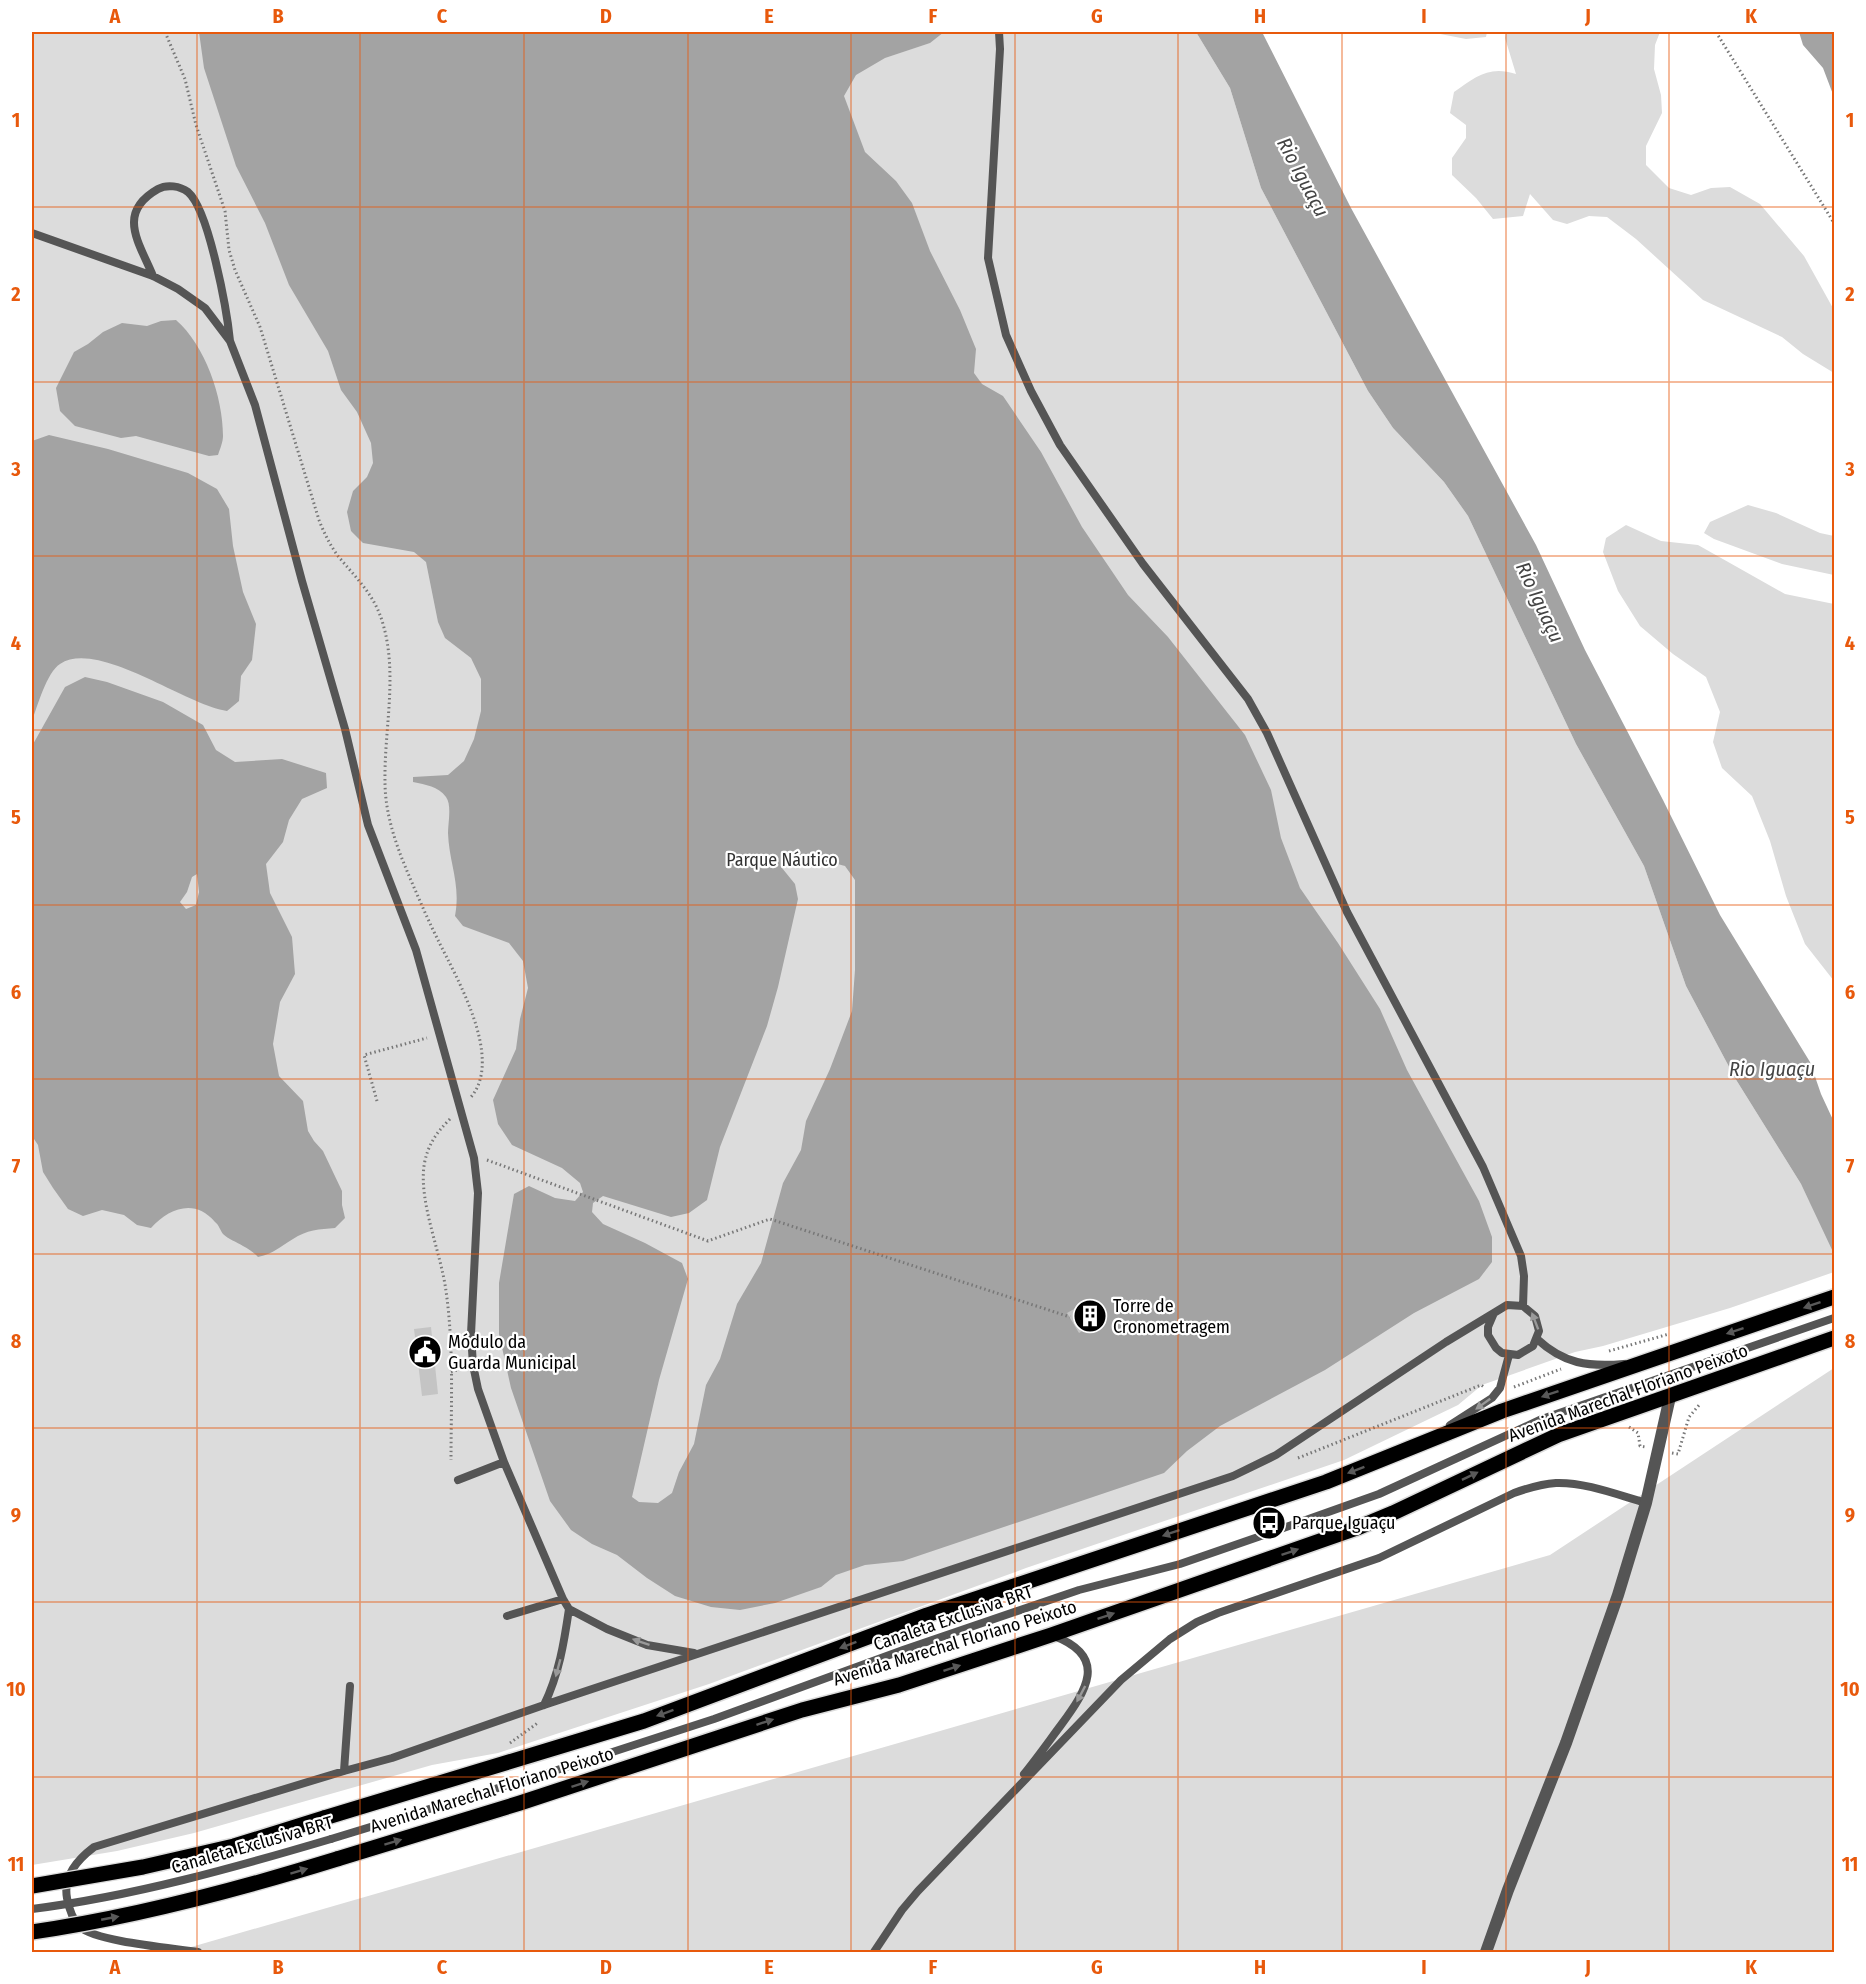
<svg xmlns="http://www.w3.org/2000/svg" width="1866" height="1984" font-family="'Fira Sans Condensed',sans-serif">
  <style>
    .green { fill: #dcdcdc }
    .water { fill: #a3a3a3; fill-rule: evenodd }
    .building { fill: #c4c4c4 }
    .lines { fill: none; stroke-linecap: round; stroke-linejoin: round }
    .primary-casing { stroke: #dbdbdb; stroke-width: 18 }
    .path { stroke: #777; stroke-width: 3; stroke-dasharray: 1.5 3; stroke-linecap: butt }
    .service { stroke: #555; stroke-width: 8 }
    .tertiary { stroke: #555; stroke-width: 12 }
    .primary { stroke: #000; stroke-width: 15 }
    .primary-bridge-casing { stroke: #dbdbdb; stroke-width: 18; stroke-linecap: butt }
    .service-bridge { stroke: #555; stroke-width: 8 }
    .primary-bridge { stroke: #000; stroke-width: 15 }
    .oneway { fill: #595959 }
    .oneway2 { fill: #999 }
    .grid { fill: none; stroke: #e8590c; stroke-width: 1.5; stroke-opacity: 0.55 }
    .labels { text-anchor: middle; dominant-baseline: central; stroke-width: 4.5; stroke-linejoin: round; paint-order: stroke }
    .park-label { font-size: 18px; fill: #333; stroke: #fff }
    .poi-label { font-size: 18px; fill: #000; stroke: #fff; text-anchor: start }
    .street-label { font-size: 18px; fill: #000; stroke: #fff }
    .water-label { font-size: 20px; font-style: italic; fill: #444; stroke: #fff }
    .neatline { fill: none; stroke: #e8590c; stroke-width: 2 }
    .grid-label { font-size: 20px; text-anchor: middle; font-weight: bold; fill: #e8590c }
  </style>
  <rect width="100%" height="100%" fill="#fff"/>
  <path class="green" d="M32,32H1196L1230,88L1261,188L1368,391L1393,428L1444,482L1468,516L1576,744L1644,866L1686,986L1735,1078L1801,1184L1833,1248L1834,1272L1730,1308L1603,1346L1575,1352L1482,1385L1458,1405L1344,1460L1026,1568L709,1684L498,1753L432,1765L194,1833L117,1851L32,1865Z
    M1430,32H1487L1486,37L1466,39Z
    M1506,32H1660L1655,45L1654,69L1661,95L1662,113L1646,146V165L1669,188L1691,195L1711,188L1730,187L1760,204L1804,256L1834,310V373L1803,354L1782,337L1703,300L1636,239L1607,217L1589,216L1567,224L1553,220L1530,194L1523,216L1493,219L1476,198L1452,175V158L1466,138V125L1450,113L1454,92C1475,77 1489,65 1516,74L1505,38Z
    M1748,505L1776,513L1820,533L1834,536V575L1782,564L1714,539L1704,533L1710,522Z
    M1626,525L1661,541L1698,545L1785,594L1834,604V981L1805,944L1786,896L1770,841L1752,796L1722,768L1713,742L1720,712L1706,677L1673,654L1640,626L1618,591L1603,552L1606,538Z
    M1834,1368V1952H174L1550,1555Z"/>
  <path class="water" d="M199,32H944L930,43L885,58L856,75L844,96L865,152L896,181L912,203L930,251L960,310L976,349L974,373L982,384L1003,396L1041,452L1082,527L1128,595L1168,637L1245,735L1271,790L1281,838L1300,888L1338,943L1380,1009L1407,1070L1479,1201L1492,1237V1262L1479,1279L1414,1313L1325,1370L1220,1426L1187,1451L1164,1473L903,1561L865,1565L836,1575L821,1587L775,1603L740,1610L711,1607L675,1596L647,1578L617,1555L592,1544L571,1530L550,1501L511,1388L499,1334V1283L514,1194L529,1186L555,1198L575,1201L583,1192L580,1183L562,1168L512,1145L498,1124L493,1100L516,1049L520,1019L528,988L523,961L509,943L463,926L455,916C461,884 449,863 448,833C448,823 452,805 446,797C438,786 426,785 413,782V777L448,775L464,761L474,739L481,711V679L471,658L445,638L438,622L426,562L414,552L363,543L351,531L347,512L353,491L367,477L373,463L371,443L357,412L341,390L328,351L289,285L265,223L236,166L204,68ZM830,862L845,866L855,880V970L852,1011L830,1069L806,1121L801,1150L783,1183L761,1263L737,1304L720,1359L706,1385L694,1444L679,1472L672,1493L658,1503L639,1502L632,1497L659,1380L688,1279L682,1263L645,1243L603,1224L592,1212L593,1203L603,1196L671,1217L689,1213L707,1200L720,1147L767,1026L778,987L798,899L795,884L782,868L787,865L802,867Z
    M1196,32H1262L1351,208L1536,545L1585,650L1663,800L1720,915L1810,1062L1821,1094L1834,1122V1254L1801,1184L1735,1078L1686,986L1644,866L1576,744L1468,516L1444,482L1393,428L1368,391L1261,188L1230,88Z
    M1799,32H1834V97L1823,68L1803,45Z
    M176,320C205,345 223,397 223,436C223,442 220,449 218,455L209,456L136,436L121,438L75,426L60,411L56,388L74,352L88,344L103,332L122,323L147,326L161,321Z
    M49,435L108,449L188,473L217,489L229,509L233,546L243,592L256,624L252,660L241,676L239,701L227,711C185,705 98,639 60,664C47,672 37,707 32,721V441Z
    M85,677L107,682L163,702L203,725L216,750L235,762L282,759L326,773L327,788L302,799L289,820L283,842L266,864L270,893L292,937L295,974L280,1002L273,1044L279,1076L303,1101L308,1131L314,1141L323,1151L342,1191V1205L345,1218L335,1228C320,1229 306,1230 293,1239C279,1247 275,1253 258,1257C254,1253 249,1249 243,1246C237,1242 228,1239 223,1234C220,1230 219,1225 215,1222C195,1198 169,1208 151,1228L137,1225L124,1215L102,1210L83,1216L68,1209L53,1188L43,1172L38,1145L32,1136V746L65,687ZM197,874L199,892L196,905L186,909L180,902L187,892L192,877Z"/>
  <path class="building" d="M1090,1300L1102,1320L1079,1333L1067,1313Z
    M431,1327L438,1394L422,1396L414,1329Z"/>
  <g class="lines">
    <defs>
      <path id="primary" d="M324,1818L644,1721L927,1615L1326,1482L1502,1411L1834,1297
        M337,1859L520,1803L802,1710L899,1685L1051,1635L1357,1528L1393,1513L1558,1435L1834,1338"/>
    </defs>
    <use href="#primary" class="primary-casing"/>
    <path class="path" d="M165,32L185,79L196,125L225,211L229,250L235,270L260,327L319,520C324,533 330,545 338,556C356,578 375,595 383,624C398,675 384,730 385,782C385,815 397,848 410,878C419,899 428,920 438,940C456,977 504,1058 471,1097
      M1716,32L1834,223
      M377,1101L364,1055L427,1038
      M450,1119C436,1133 427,1146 424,1166C419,1203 441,1253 446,1291C454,1347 451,1405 451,1460
      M487,1160L708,1241L770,1219L1070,1317
      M1609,1351L1669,1334
      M451,1372L463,1368
      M1514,1387L1561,1369
      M1629,1427L1638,1433L1640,1446L1645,1447
      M1672,1453L1678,1454L1689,1417L1700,1404
      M1298,1458L1481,1385L1484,1387
      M510,1743L539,1722"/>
    <path class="service" d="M999,32L1000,49L988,258L1006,335L1031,391L1060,445L1143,564L1248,699L1267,733L1347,912L1483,1167L1521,1256L1524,1276L1523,1306
      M32,233L153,276L178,289L205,308L230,341L255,405L302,581L345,729L368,825L416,950L474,1158L478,1193L471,1334L473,1365L478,1389L504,1462L563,1599L569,1609L607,1629L647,1645L694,1653
      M153,276C139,242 116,213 158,189C167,184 180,186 188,192C209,210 227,311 230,341
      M1537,1339C1564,1364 1588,1367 1624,1364
      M1450,1425L1492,1398L1500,1388L1509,1355
      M458,1480L504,1462
      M507,1616L563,1599
      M544,1705C559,1674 564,1643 569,1609
      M344,1771L350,1686
      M1024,1774C1037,1758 1049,1741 1061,1725C1086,1691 1109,1657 1054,1636
      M331,1839L554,1771L714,1719L903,1650L1079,1590L1180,1564L1258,1537L1379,1494L1542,1419L1834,1318
      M198,1952C173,1948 97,1942 80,1927C72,1919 69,1909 67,1898C63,1876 77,1860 94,1847L344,1771L392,1758L544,1705L1233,1476L1276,1455L1446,1342L1507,1305L1523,1306L1535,1316L1539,1331L1533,1346L1518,1355L1502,1353L1496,1348L1488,1335V1327L1494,1313
      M874,1952L902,1910L918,1891L1121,1680L1170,1639L1197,1622L1218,1613L1379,1558L1514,1493C1528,1488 1542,1484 1556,1483C1585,1482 1618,1495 1646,1503"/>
    <path class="tertiary" d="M1486,1952L1508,1890L1566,1743L1618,1595L1646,1503L1670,1397"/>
    <use href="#primary" class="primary"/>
    <defs>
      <path id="primary-bridge" d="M32,1886L143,1867L234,1846L324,1818
        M32,1932C136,1917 237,1890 337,1859"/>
    </defs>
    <use href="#primary-bridge" class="primary-bridge-casing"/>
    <path class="service-bridge" d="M32,1909C134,1896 233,1868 331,1839"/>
    <use href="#primary-bridge" class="primary-bridge"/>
  </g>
  <defs><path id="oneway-solid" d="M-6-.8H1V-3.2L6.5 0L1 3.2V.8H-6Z" transform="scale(1.5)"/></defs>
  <g class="oneway">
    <use href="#oneway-solid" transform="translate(1812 1305) rotate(161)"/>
    <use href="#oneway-solid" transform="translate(1735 1331) rotate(162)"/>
    <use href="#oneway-solid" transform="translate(1550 1394) rotate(161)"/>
    <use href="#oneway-solid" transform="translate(1356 1470) rotate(159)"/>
    <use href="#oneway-solid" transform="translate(1470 1476) rotate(-26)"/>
    <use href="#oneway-solid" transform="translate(1171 1533) rotate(161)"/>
    <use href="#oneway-solid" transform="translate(1290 1552) rotate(-19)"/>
    <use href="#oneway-solid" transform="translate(1106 1616) rotate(-19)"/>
    <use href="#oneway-solid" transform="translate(848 1645) rotate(159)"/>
    <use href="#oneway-solid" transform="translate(952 1668) rotate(-18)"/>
    <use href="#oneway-solid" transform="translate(665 1713) rotate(160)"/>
    <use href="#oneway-solid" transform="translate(765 1722) rotate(-18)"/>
    <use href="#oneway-solid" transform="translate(580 1784) rotate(-18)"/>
    <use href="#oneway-solid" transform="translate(393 1842) rotate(-17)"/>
    <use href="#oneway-solid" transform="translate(299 1871) rotate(-17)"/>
    <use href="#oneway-solid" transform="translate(110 1918) rotate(-11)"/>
  </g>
  <g class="oneway2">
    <use href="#oneway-solid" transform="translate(1535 1321) rotate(-111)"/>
    <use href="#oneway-solid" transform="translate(1483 1404) rotate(144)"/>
    <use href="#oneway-solid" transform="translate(641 1642) rotate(-161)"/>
    <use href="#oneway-solid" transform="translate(558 1668) rotate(105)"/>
    <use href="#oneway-solid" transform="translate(1081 1694) rotate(118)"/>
  </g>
  <path class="grid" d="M197,32V1952M360,32V1952M524,32V1952M688,32V1952M851,32V1952M1015,32V1952M1178,32V1952M1342,32V1952M1506,32V1952M1669,32V1952M32,207H1834M32,382H1834M32,556H1834M32,730H1834M32,905H1834M32,1079H1834M32,1254H1834M32,1428H1834M32,1602H1834M32,1777H1834"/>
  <defs>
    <symbol id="building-disc" viewBox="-11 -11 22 22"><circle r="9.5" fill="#000" stroke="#fff"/><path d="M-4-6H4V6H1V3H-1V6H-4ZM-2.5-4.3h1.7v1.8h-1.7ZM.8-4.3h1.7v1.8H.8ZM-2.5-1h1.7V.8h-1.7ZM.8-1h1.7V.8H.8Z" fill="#fff"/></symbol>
    <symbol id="civic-disc" viewBox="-11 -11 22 22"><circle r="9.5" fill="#000" stroke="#fff"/><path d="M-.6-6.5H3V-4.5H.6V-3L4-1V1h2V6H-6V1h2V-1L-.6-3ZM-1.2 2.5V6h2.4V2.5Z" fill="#fff"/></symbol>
    <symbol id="bus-disc" viewBox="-11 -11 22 22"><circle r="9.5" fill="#000" stroke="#fff"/><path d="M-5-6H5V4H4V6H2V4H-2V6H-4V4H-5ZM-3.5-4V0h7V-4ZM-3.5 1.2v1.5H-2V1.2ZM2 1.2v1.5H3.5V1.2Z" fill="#fff"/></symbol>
  </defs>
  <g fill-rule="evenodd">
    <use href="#building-disc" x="1071" y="1297" width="38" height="38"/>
    <use href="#civic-disc" x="406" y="1333" width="38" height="38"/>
    <use href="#bus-disc" x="1250" y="1504" width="38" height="38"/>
  </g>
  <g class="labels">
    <g class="park-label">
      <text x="782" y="860">Parque Náutico</text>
    </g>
    <g class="poi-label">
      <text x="1113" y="1306">Torre de<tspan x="1113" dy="21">Cronometragem</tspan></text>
      <text x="448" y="1342">Módulo da<tspan x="448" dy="21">Guarda Municipal</tspan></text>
      <text x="1292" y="1523">Parque Iguaçu</text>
    </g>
    <g class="street-label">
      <text transform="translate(1628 1393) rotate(-20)">Avenida Marechal Floriano Peixoto</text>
      <text transform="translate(953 1618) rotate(-19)">Canaleta Exclusiva BRT</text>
      <text transform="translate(955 1643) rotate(-17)">Avenida Marechal Floriano Peixoto</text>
      <text transform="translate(492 1790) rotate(-17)">Avenida Marechal Floriano Peixoto</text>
      <text transform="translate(252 1845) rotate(-16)">Canaleta Exclusiva BRT</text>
    </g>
    <g class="water-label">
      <text transform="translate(1303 177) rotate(62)">Rio Iguaçu</text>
      <text transform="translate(1540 602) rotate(65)">Rio Iguaçu</text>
      <text x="1772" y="1069">Rio Iguaçu</text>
    </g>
  </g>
  <rect width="1866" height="1984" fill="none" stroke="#ffffff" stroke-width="66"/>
  <rect x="33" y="33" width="1800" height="1918" class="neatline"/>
  <g class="grid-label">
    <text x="115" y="23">A</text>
    <text x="278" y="23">B</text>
    <text x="442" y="23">C</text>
    <text x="606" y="23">D</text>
    <text x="769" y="23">E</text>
    <text x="933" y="23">F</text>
    <text x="1097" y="23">G</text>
    <text x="1260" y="23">H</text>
    <text x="1424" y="23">I</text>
    <text x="1588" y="23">J</text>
    <text x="1751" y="23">K</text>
    <text x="16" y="127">1</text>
    <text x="1850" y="127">1</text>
    <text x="16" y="301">2</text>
    <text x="1850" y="301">2</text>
    <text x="16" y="476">3</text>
    <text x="1850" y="476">3</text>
    <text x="16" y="650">4</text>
    <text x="1850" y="650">4</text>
    <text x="16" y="824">5</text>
    <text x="1850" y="824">5</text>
    <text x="16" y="999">6</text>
    <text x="1850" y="999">6</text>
    <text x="16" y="1173">7</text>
    <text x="1850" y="1173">7</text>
    <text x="16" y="1348">8</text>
    <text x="1850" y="1348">8</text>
    <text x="16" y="1522">9</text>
    <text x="1850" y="1522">9</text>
    <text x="16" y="1696">10</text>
    <text x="1850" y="1696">10</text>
    <text x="16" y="1871">11</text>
    <text x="1850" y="1871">11</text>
    <text x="115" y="1974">A</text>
    <text x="278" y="1974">B</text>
    <text x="442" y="1974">C</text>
    <text x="606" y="1974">D</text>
    <text x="769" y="1974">E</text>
    <text x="933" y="1974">F</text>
    <text x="1097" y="1974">G</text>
    <text x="1260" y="1974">H</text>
    <text x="1424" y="1974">I</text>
    <text x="1588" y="1974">J</text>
    <text x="1751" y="1974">K</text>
  </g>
</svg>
